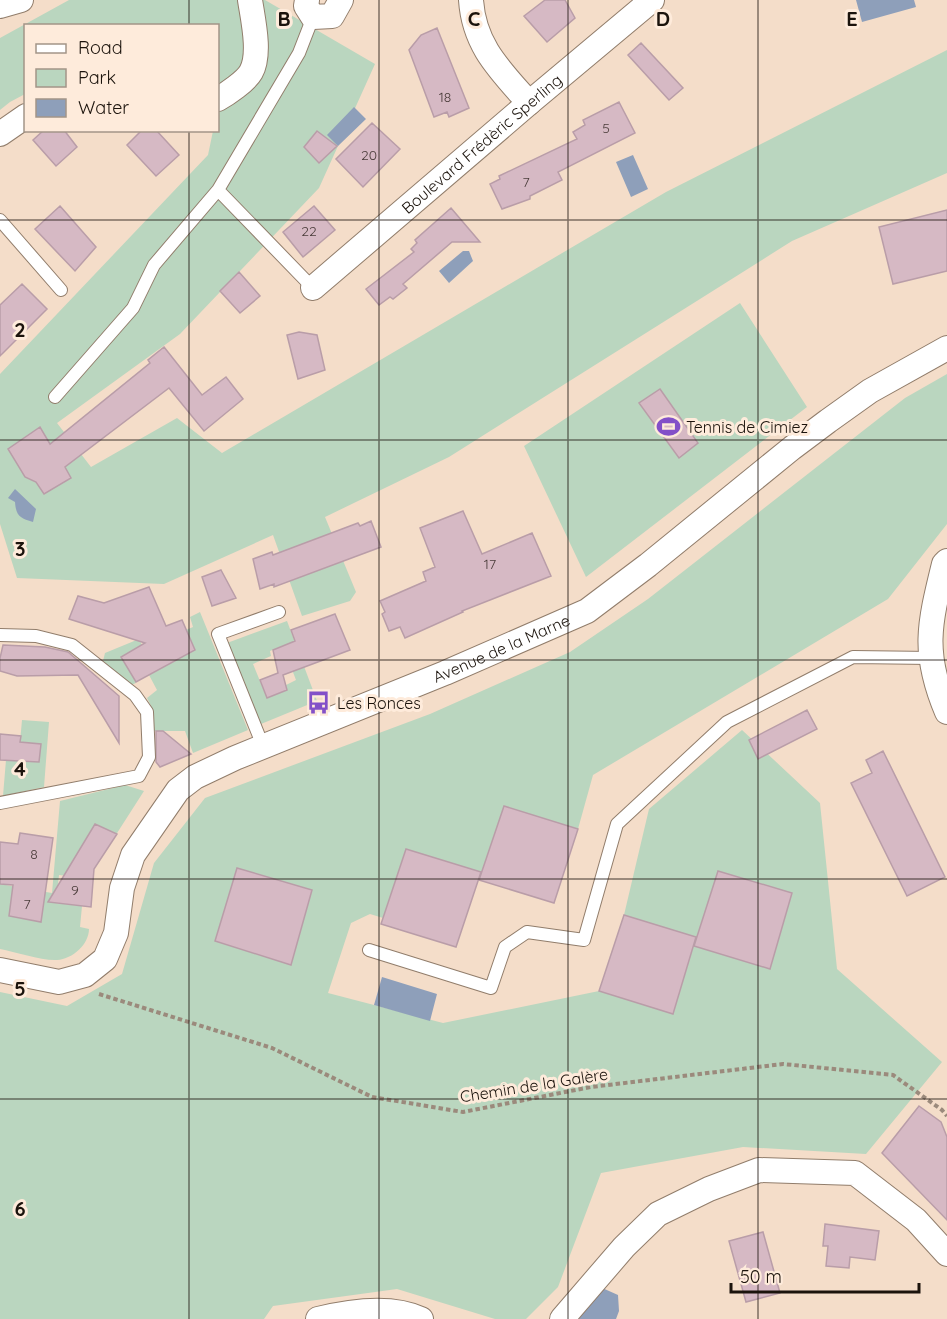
<svg xmlns="http://www.w3.org/2000/svg" width="947" height="1319" font-family="Quicksand,sans-serif">
  <style>
    .green { fill: #bad6bf; fill-rule: evenodd }
    .water { fill: #8e9fba }
    .building { fill: #d6b9c4; stroke: #b99da8; stroke-width: 1.5 }
    .lines { fill: none; stroke-linecap: round; stroke-linejoin: round }
    .service-casing { stroke: #917d6b; stroke-width: 14 }
    .minor-casing { stroke: #917d6b; stroke-width: 26 }
    .path { stroke: #9b8a7c; stroke-width: 4; stroke-dasharray: 4.5 3; stroke-linecap: butt }
    .service { stroke: #fff; stroke-width: 12 }
    .minor { stroke: #fff; stroke-width: 24 }
    .grid { fill: none; stroke: #1b130c; stroke-width: 1.5; stroke-opacity: 0.55 }
    .labels { text-anchor: middle; dominant-baseline: central; stroke-width: 6; stroke-linejoin: round; paint-order: stroke }
    .number-label { font-size: 14px; fill: #4a3c3a }
    .street-label { font-size: 16px; fill: #1b130c; stroke: #feebdb }
    .poi-label { font-size: 16px; fill: #1b130c; stroke: #feebdb; text-anchor: start }
    .grid-label { font-size: 20px; text-anchor: middle; font-weight: bold; fill: #1b130c; stroke: #feebdb; stroke-width: 6; stroke-linejoin: round; paint-order: stroke }
  </style>
  <rect width="100%" height="100%" fill="#f4ddc9"/>
  <path class="green" d="M69,0H265L375,64L319,188L180,334L57,423L91,467L177,418L222,453L666,192L947,50V173L792,241L449,457L325,517L356,592L350,601L302,616L273,535L164,584L17,578L0,524V374L208,155L213,131L218,130V26H26L25,94L10,102L0,110V38ZM321,537L332,564L303,547V544Z
    M740,303L807,407L586,577L524,446Z
    M947,374V524L888,599L593,775L578,829L554,903L480,877L452,939L370,914L351,923L328,993L443,1023L599,991L624,915L649,809L742,730L820,803L837,969L942,1062L866,1154L743,1147L601,1173L558,1287L526,1319H495L397,1289L273,1306L264,1319H0V992L67,1006L122,974L154,863L205,798L430,714L570,652L648,599L905,398Z
    M200,612L248,730L193,753L185,731H153L151,706L147,698L157,690L149,675L195,650L189,635L161,648L167,638L193,627L190,617Z
    M287,621L317,701L261,724L227,643ZM283,646L296,680L286,685L287,690L267,698L253,664L271,656L270,651Z
    M139,639L142,645L122,657L136,683L131,685L103,661L105,653Z
    M22,720L49,722L44,787L3,796L6,760L39,762L41,744L20,742Z
    M125,785L144,791L94,869L84,878L59,875L56,903L82,906L80,927L89,929C89,944 73,959 57,960C42,961 16,952 0,949V884L52,893L60,801Z"/>
  <path class="water" d="M856,0H914L916,7L862,22Z
    M354,107L366,119L338,146L327,135Z
    M633,155L648,189L631,197L616,162Z
    M463,251H469L473,261L449,283L439,271Z
    M15,489L36,509L33,522C20,518 16,516 15,502L8,498Z
    M382,977L437,994L430,1021L374,1005Z
    M600,1287L618,1295L619,1311L616,1319H573Z"/>
  <path class="building" d="M545,0H565L575,18L547,42L524,16Z
    M437,28L469,108L449,117L447,112L434,117L409,50L421,35Z
    M641,43L683,88L669,100L628,55Z
    M619,102L635,133L558,172L562,180L530,196V199L502,209L490,184L500,179L499,176L577,139L573,132L585,125L583,120Z
    M372,123L400,149L363,187L336,159Z
    M44,130H64L77,147L56,166L33,140Z
    M142,130H156L179,155L156,176L127,145Z
    M317,131L337,146L319,163L304,147Z
    M60,206L96,247L75,271L35,229Z
    M314,206L335,230L303,257L283,232Z
    M451,208L480,242H452L403,284L407,288L393,299L390,297L379,305L366,289L414,252L411,249L417,243L415,240Z
    M947,210V271L893,284L879,227Z
    M239,272L260,296L240,313L220,291Z
    M22,284L47,309L0,356V305Z
    M299,332L317,335L325,370L298,379L287,335Z
    M164,347L202,395L226,377L243,399L204,431L169,388L65,467L71,478L44,494L36,482L25,477L8,449L40,427L50,444L150,363L148,360Z
    M660,389L698,443L679,458L639,403Z
    M463,511L482,554L532,533L551,576L462,611L463,612L405,638L400,627L389,631L382,614L385,612L380,601L426,581L423,572L435,567L420,528Z
    M371,521L381,547L274,587V584L260,589L253,559L272,552L273,555L358,523L360,526Z
    M221,570L236,598L212,606L202,577Z
    M149,587L166,626L182,620L195,650L136,682L121,657L145,643L69,619L78,596L104,603Z
    M335,614L350,650L283,675L287,690L267,698L260,680L278,673L273,650L295,641L291,630Z
    M3,645L45,647L68,652L119,696V743L78,675L17,676L0,671V658Z
    M807,710L817,729L758,759L749,740Z
    M156,731H163L191,754L160,767L156,762Z
    M0,734L21,736L20,742L41,744L39,762L0,760Z
    M883,751L945,877L907,896L851,783L872,773L866,760Z
    M504,806L578,829L554,903L479,880Z
    M95,824L117,834L94,869L91,907L48,902Z
    M20,833L53,838L41,922L9,916L13,885L0,884V842L18,844Z
    M406,849L481,872L456,947L381,924Z
    M237,868L312,890L291,965L215,941Z
    M718,871L792,893L770,969L694,946Z
    M624,915L696,937L673,1014L599,991Z
    M919,1106L941,1122L947,1137V1220L882,1153Z
    M825,1224L879,1231L875,1260L850,1257L849,1268L826,1266L828,1246H823Z
    M763,1232L780,1293L746,1302L729,1241Z"/>
  <g class="lines">
    <defs>
      <path id="service" d="M218,190L313,288
        M0,220L61,290
        M55,397L133,308L154,265L218,190L299,53L313,17
        M0,635L36,636L72,645L135,695L147,712L149,757L139,776L0,803
        M263,746L218,634L279,612
        M369,950L491,988L505,947L527,932L584,940L617,824L727,722L853,657L931,658"/>
      <g id="minor">
        <path d="M307,0L306,6L313,17L332,16L341,0"/>
        <path d="M471,0C474,46 500,70 529,103"/>
        <path d="M0,6L21,0"/>
        <path d="M218,99C227,94 246,81 251,72C261,54 253,20 250,0"/>
        <path d="M0,134L26,116"/>
        <path id="s1" d="M313,288L529,103L652,0"/>
        <path d="M947,561L944,564C929,625 922,653 947,712"/>
        <path id="s2" d="M0,970L59,982L85,975L105,959L116,933L122,888L133,855L178,790L195,777L235,758L445,673L587,611L648,565L792,448L828,421L870,391L947,348"/>
        <path d="M318,1319C350,1311 391,1305 421,1319"/>
        <path d="M562,1319L624,1247L658,1214L709,1189L759,1170L855,1173L916,1220L947,1254"/>
      </g>
    </defs>
    <use href="#service" class="service-casing"/>
    <use href="#minor" class="minor-casing"/>
    <path class="path" d="M99,994L272,1048L372,1097L463,1112L591,1087L783,1064L893,1075L942,1110L947,1116"/>
    <use href="#service" class="service"/>
    <use href="#minor" class="minor"/>
  </g>
  <path class="grid" d="M189,0V26M379,0V1319M568,0V1319M758,0V1319M189,130V1319M0,220H947M0,440H947M0,660H947M0,879H947M0,1099H947"/>
  <defs>
    <symbol id="stadium-bare" viewBox="-9 -9 18 18"><path d="M0-5a6.5 5 0 1 0 0 10a6.5 5 0 1 0 0-10ZM-3.5-1.8h7v3.6h-7Z" fill="#8350c8" stroke="#feebdb" stroke-width="2.5" paint-order="stroke"/></symbol>
    <symbol id="bus-bare" viewBox="-9 -9 18 18"><path d="M-5-6H5V4H4V6H2V4H-2V6H-4V4H-5ZM-3.5-4V0h7V-4ZM-3.5 1.2v1.5H-2V1.2ZM2 1.2v1.5H3.5V1.2Z" fill="#8350c8" stroke="#feebdb" stroke-width="2.5" paint-order="stroke"/></symbol>
  </defs>
  <g fill-rule="evenodd">
    <use href="#stadium-bare" x="652" y="410" width="33" height="33"/>
    <use href="#bus-bare" x="302" y="686" width="33" height="33"/>
  </g>
  <g class="labels">
    <g class="number-label">
      <text x="445" y="97">18</text>
      <text x="606" y="128">5</text>
      <text x="369" y="155">20</text>
      <text x="526" y="182">7</text>
      <text x="309" y="231">22</text>
      <text x="490" y="564">17</text>
      <text x="34" y="854">8</text>
      <text x="75" y="890">9</text>
      <text x="27" y="904">7</text>
    </g>
    <g class="street-label">
      <text stroke="none"><textPath href="#s1" startOffset="222">Boulevard Frédèric Sperling</textPath></text>
      <text stroke="none"><textPath href="#s2" startOffset="654">Avenue de la Marne</textPath></text>
      <text transform="translate(534 1085) rotate(-9)">Chemin de la Galère</text>
    </g>
    <g class="poi-label">
      <text x="686" y="427">Tennis de Cimiez</text>
      <text x="337" y="703">Les Ronces</text>
    </g>
  </g>
  <g class="grid-label">
    <text x="284" y="26">B</text>
    <text x="474" y="26">C</text>
    <text x="663" y="26">D</text>
    <text x="852" y="26">E</text>
    <text x="20" y="337">2</text>
    <text x="20" y="556">3</text>
    <text x="20" y="776">4</text>
    <text x="20" y="996">5</text>
    <text x="20" y="1216">6</text>
  </g>
  <rect x="24" y="24" width="195" height="108" fill="#feebdb" stroke="#a39588" stroke-width="1.5"/>
  <rect x="36" y="44" width="30" height="9" fill="#ffffff" stroke="#a39588" stroke-width="1.5"/>
  <text x="78" y="54" font-size="18" fill="#1b130c">Road</text>
  <rect x="36" y="69" width="30" height="18" fill="#bad6bf" stroke="#a39588" stroke-width="1.5"/>
  <text x="78" y="84" font-size="18" fill="#1b130c">Park</text>
  <rect x="36" y="99" width="30" height="18" fill="#8e9fba" stroke="#a39588" stroke-width="1.5"/>
  <text x="78" y="114" font-size="18" fill="#1b130c">Water</text>
  <path d="M731 1283v9h188v-9" fill="none" stroke="#1b130c" stroke-width="3"/>
  <text x="740" y="1283" font-size="18" fill="#1b130c" stroke="#feebdb" stroke-width="4.5" paint-order="stroke">50 m</text>
</svg>
